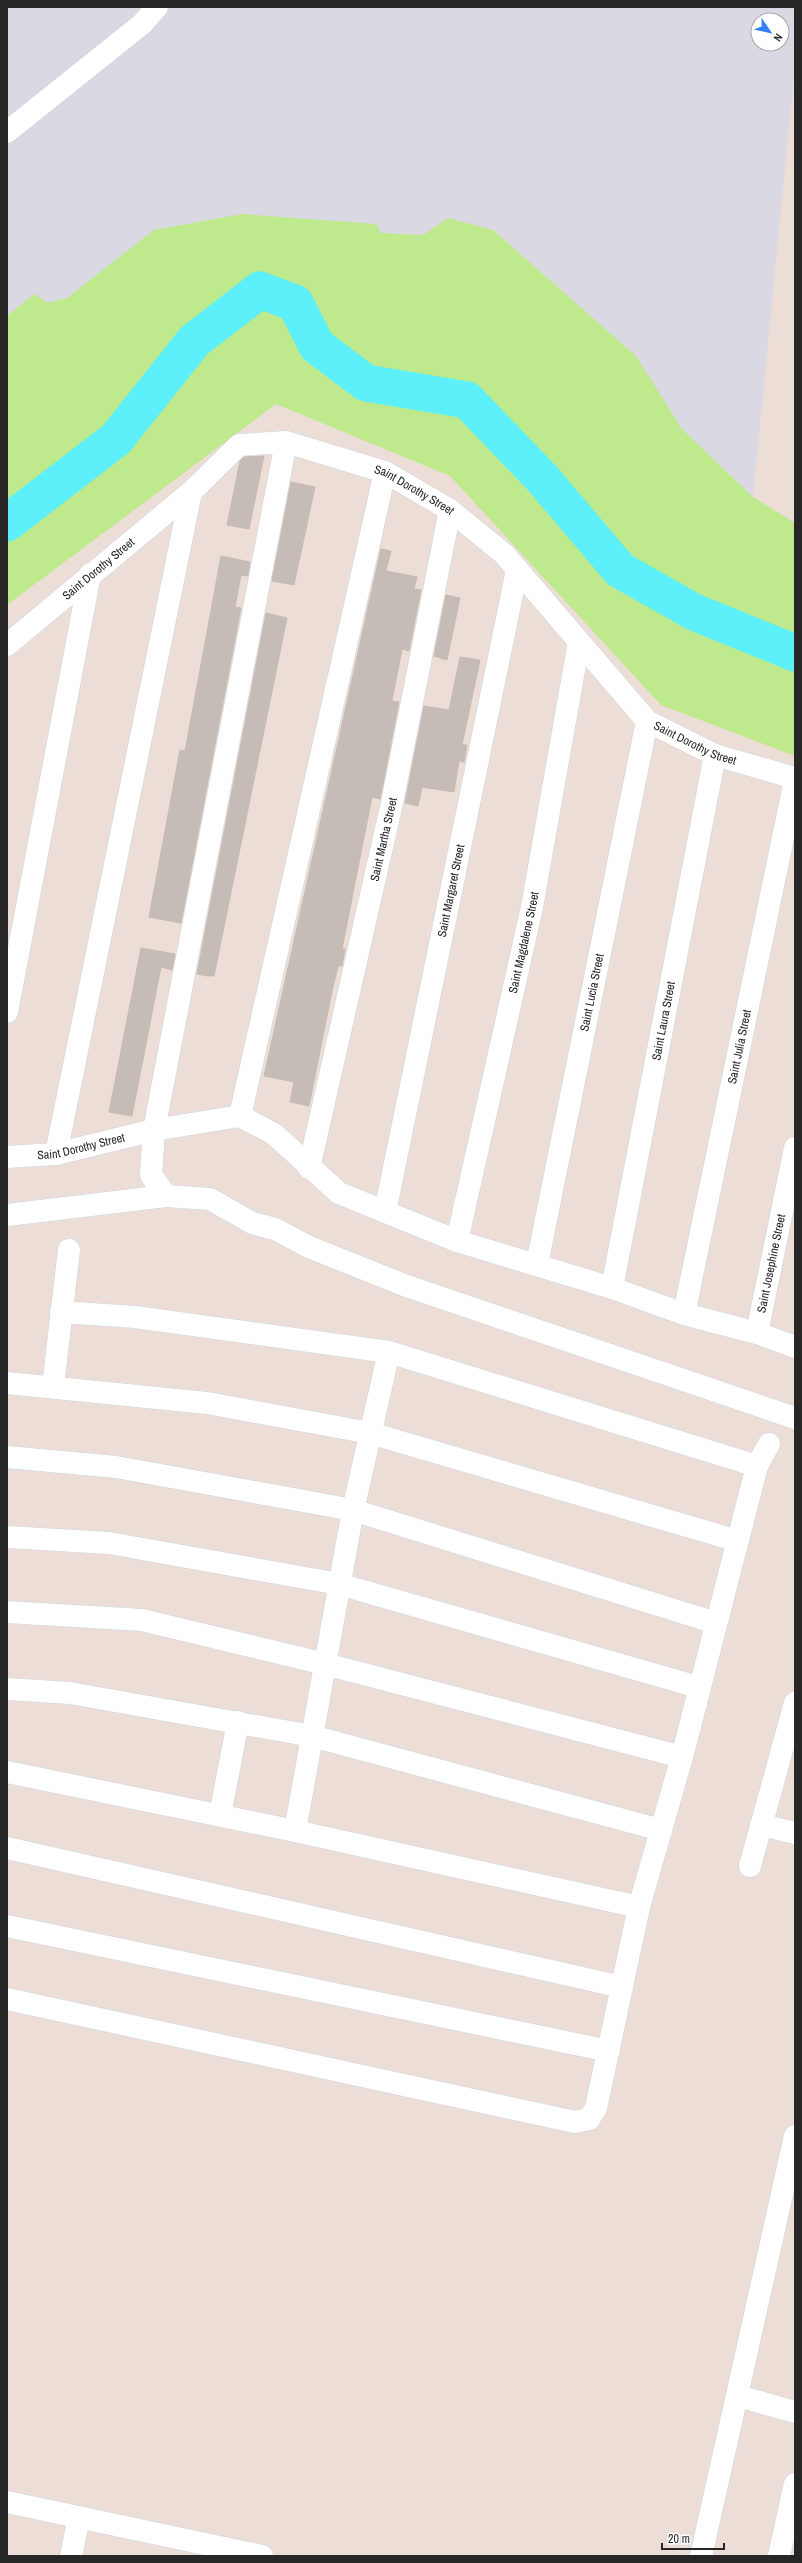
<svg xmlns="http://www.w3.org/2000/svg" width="802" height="2563" font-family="'Archivo Narrow',sans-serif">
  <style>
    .industrial { fill: #d9d8e3; fill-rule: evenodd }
    .green { fill: #bee98c }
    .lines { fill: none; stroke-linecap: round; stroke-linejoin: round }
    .river { stroke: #5deffa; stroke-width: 37 }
    .building { fill: #c6bcb7; stroke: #c7bbb0 }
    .street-casing { stroke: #ccd4e2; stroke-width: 23 }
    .secondary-casing { stroke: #ccd4e2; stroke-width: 23 }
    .street { stroke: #fff; stroke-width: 22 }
    .secondary { stroke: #fff; stroke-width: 22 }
    .labels { text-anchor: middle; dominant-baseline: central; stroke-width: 3; stroke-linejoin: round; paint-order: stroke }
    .street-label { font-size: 12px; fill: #272727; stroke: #fff }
  </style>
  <rect width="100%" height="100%" fill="#ecded6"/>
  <path class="industrial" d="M7,7H795V66L753,497L682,429L636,356L493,230L448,218L423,235L155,230L67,298L48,303L34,294L7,316ZM758,20H782V44H758Z"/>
  <path class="green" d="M242,214L376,224L381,233L423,235L448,218L493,230L636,356L682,429L753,497L795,523V756L661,705L450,476L276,404L7,605V316L34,294L48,303L67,298L154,230Z"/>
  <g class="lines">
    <path class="river" d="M7,523L116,439L194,341L260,290L295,303L317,346L366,383L467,400L542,478L620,570L694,612L795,653"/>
  </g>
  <path class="building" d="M264,456L249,529L227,525L240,461L244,457Z
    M291,482L315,487L294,585L272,581Z
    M381,549L391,551L386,571L417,577L414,589L421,590L409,651L402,649L392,701L399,702L380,799L372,797L342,949H345L342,966H338L331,996L309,1106L290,1102L294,1082L264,1076Z
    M221,556L250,562L248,576L241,575L235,607L241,608L181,923L149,917L180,750L185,751Z
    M446,595L460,598L447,660L434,656Z
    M266,613L287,618L214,976H207L197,974Z
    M460,657L480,660L462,745H467L464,762L459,761L454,792L422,787L418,806L405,803L424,706L449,710Z
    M141,948L175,954L172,970L161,967L132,1116L109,1112Z"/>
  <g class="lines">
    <defs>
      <g id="street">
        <path d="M7,132L142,24L157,7"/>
        <path id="s1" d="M7,645L191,492L239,445L286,442L385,472L450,510L504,554L647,721L715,755L795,778"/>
        <path d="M7,1012L90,574"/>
        <path d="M240,1116L385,472"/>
        <path d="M56,1154L191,492"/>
        <path id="s2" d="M7,1157L56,1154L154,1130L240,1116L274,1134L339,1193L457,1241L612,1288L684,1314L757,1333L795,1347"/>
        <path id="s3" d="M309,1168L392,803L450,510"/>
        <path d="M166,1196L151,1175L154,1130L286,442"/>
        <path id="s4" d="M385,1212L517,570"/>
        <path id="s5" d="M457,1241L532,907L579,642"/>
        <path id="s6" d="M537,1264L647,721"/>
        <path id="s7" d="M612,1288L715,755"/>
        <path d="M61,1312L135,1317L389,1352L757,1466"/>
        <path id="s8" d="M684,1314L795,780"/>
        <path id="s9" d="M757,1333L795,1148"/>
        <path d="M7,1383L207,1403L370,1433L738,1541"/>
        <path d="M53,1386L69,1250"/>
        <path d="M7,1457L116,1467L353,1510L716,1623"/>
        <path d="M7,1537L109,1543L339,1584L698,1687"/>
        <path d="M7,1612L142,1620L325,1664L682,1757"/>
        <path d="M7,1689L70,1693L312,1736L661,1830"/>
        <path d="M7,1772L295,1831L639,1907"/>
        <path d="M220,1815L238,1722"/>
        <path d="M761,1825L795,1833"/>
        <path d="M295,1831L353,1510L389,1352"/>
        <path d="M7,1848L622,1987"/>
        <path d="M750,1866L795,1703"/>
        <path d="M7,1926L609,2051"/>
        <path d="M7,1999L575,2122L589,2119L596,2108L639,1907L682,1757L757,1466L769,1444"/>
        <path d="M738,2396L795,2412"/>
        <path d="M7,2502L262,2556"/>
        <path d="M71,2556L79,2517"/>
        <path d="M701,2556L795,2136"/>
        <path d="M779,2556L795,2484"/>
      </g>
      <path id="secondary" d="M7,1215L166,1196L210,1199L252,1223L275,1229L309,1247L404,1285L795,1418"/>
    </defs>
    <use href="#street" class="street-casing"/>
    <use href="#secondary" class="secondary-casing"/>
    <use href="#street" class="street"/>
    <use href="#secondary" class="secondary"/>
  </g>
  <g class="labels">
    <g class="street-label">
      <text stroke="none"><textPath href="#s1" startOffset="491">Saint Dorothy Street</textPath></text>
      <text stroke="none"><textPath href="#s1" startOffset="119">Saint Dorothy Street</textPath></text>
      <text stroke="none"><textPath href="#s1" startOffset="875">Saint Dorothy Street</textPath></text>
      <text stroke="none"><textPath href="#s3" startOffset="337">Saint Martha Street</textPath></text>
      <text stroke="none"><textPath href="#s4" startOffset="328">Saint Margaret Street</textPath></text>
      <text stroke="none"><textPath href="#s5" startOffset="306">Saint Magdalene Street</textPath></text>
      <text stroke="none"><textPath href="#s6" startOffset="277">Saint Lucia Street</textPath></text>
      <text stroke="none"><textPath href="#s7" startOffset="272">Saint Laura Street</textPath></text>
      <text stroke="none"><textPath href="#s8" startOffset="273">Saint Julia Street</textPath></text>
      <text stroke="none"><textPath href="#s2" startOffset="75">Saint Dorothy Street</textPath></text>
      <text stroke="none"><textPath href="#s9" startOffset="71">Saint Josephine Street</textPath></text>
    </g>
  </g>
  <rect width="802" height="2563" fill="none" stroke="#272727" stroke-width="16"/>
  <g transform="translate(770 32) rotate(124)"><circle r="19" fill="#ffffff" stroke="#a9a9a9"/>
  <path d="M0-3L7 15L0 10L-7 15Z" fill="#307eff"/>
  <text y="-6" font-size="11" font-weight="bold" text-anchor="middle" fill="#272727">N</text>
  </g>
  <path d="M662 2543v6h62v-6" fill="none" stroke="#272727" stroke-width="2"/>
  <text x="668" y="2543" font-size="12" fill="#272727" stroke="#ffffff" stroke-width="3" paint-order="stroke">20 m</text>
</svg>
